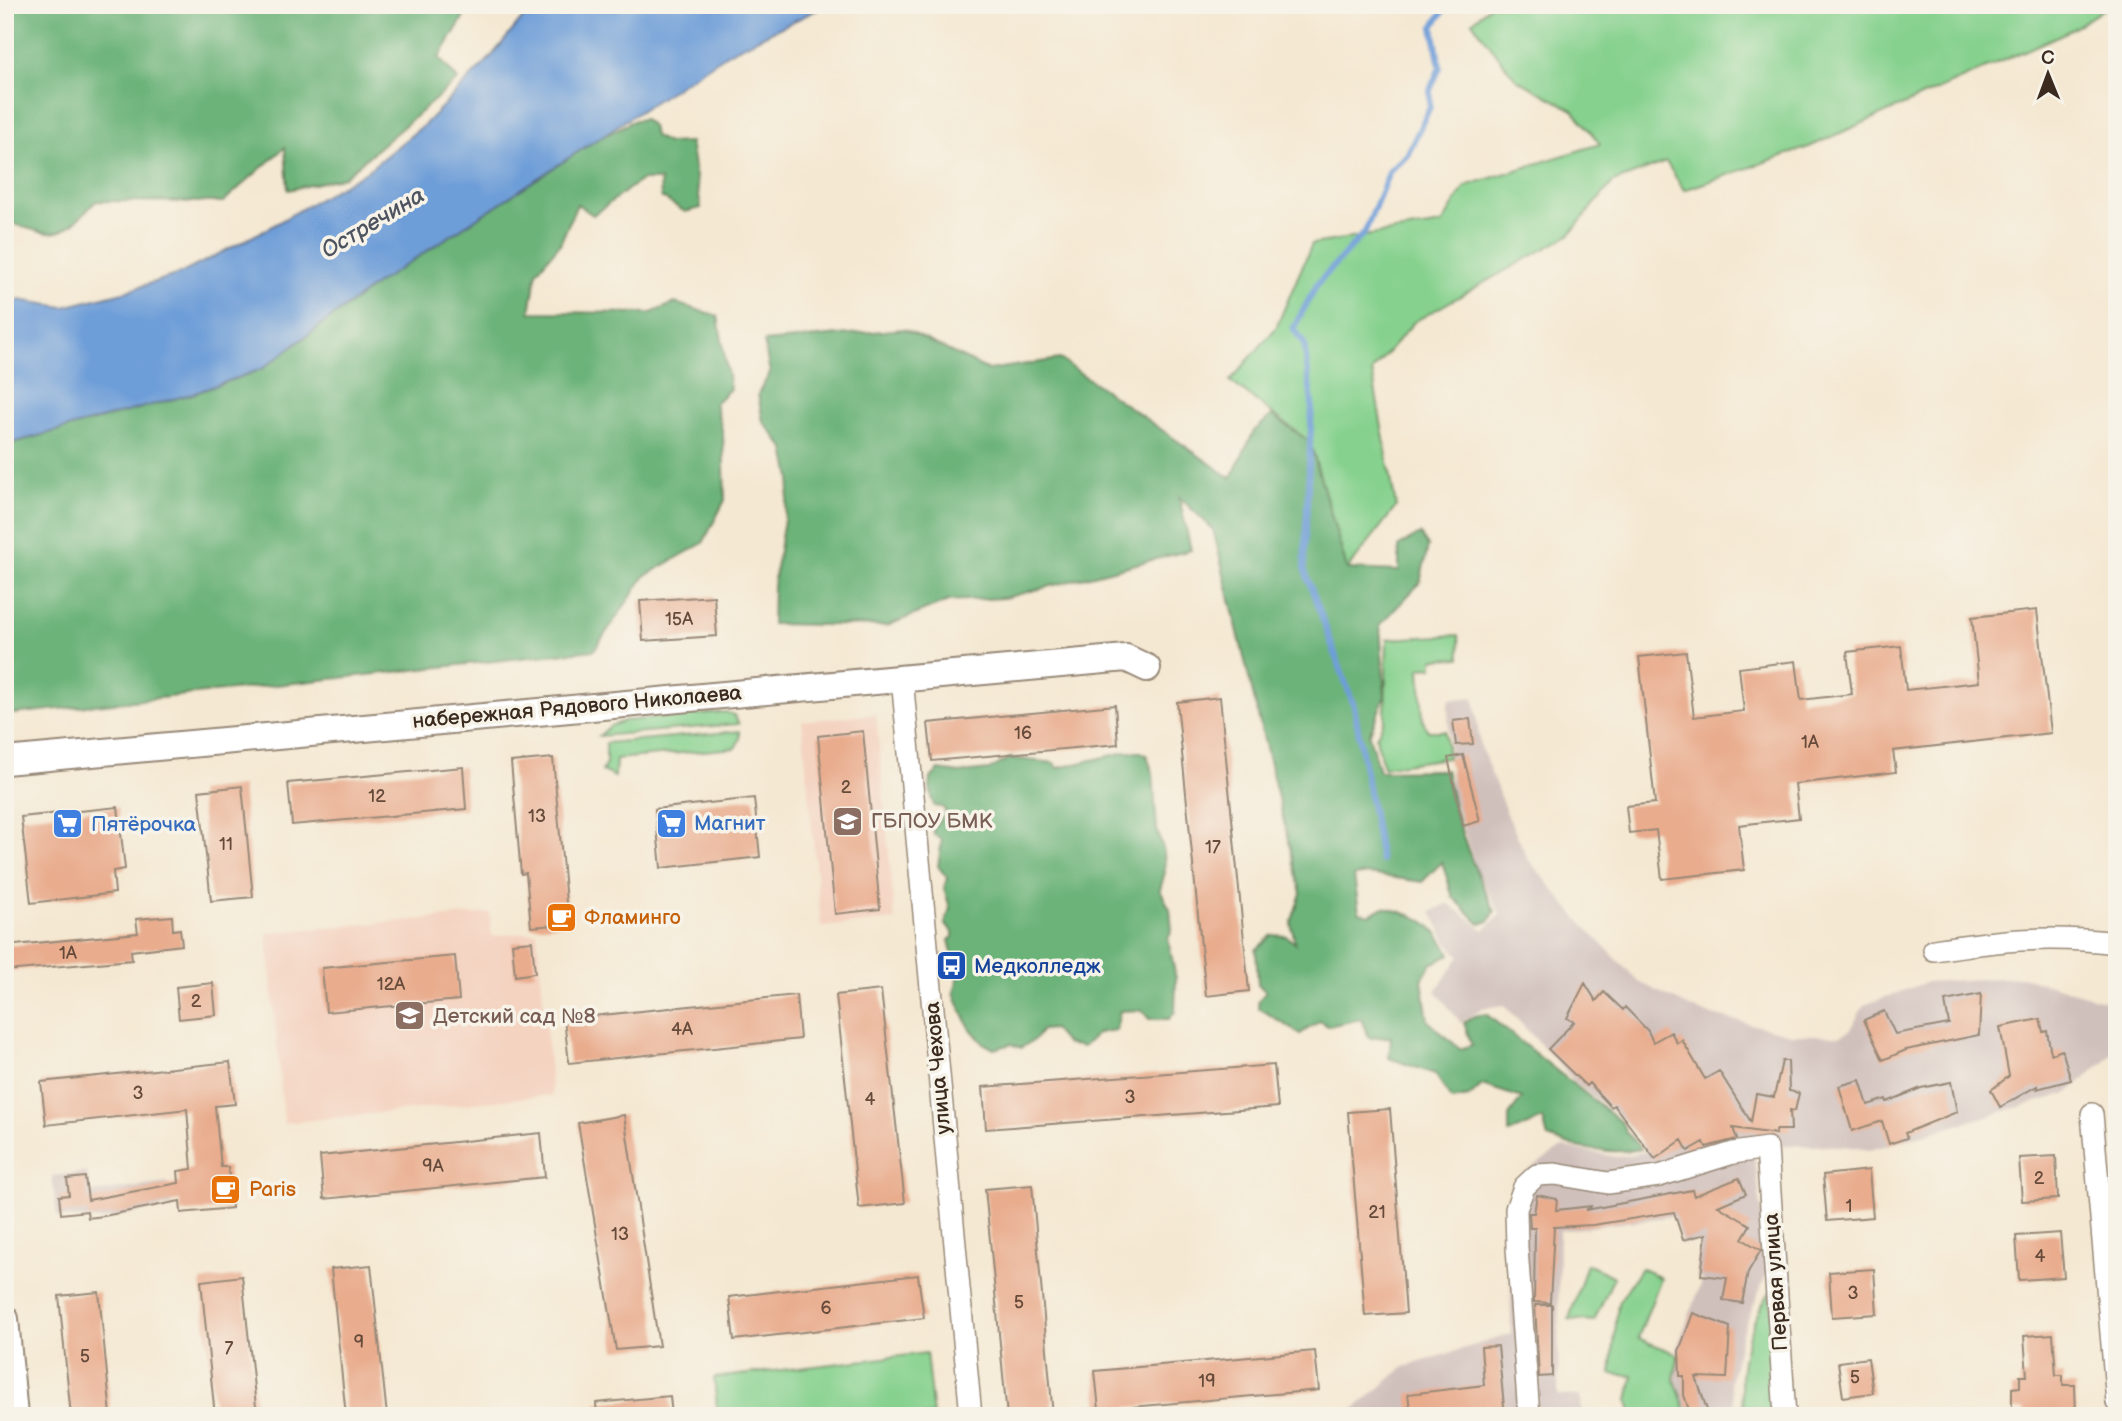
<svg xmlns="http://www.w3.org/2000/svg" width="2122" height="1421" font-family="'Balsamiq Sans',sans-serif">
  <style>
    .built { fill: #f4d3c1 }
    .industrial { fill: #d0c0bc }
    .green { fill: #86d18e; stroke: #607e56; stroke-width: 2 }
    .forest { fill: #6cb379; stroke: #546e4c; stroke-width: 2 }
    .water { fill: #6e9ed8; stroke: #54647b; stroke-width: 2 }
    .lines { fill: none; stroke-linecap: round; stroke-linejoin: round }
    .stream { stroke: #6e9ed8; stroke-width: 6 }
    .building { fill: #e9ac8d }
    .minor-casing { stroke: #988978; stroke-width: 24 }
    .tertiary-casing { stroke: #988978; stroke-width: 30 }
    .minor { stroke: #fff; stroke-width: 21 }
    .tertiary { stroke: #fff; stroke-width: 26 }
    .labels { text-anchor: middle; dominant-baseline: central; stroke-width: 7; stroke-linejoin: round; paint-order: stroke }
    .number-label { font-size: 18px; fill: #664a3a }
    .street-label { font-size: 21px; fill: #3b2a1e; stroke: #f7f3e8 }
    .education-label { font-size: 21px; fill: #785e54; stroke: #f7f3e8; text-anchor: start }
    .shop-label { font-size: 21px; fill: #366cbe; stroke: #f7f3e8; text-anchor: start }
    .food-label { font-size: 21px; fill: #c56008; stroke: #f7f3e8; text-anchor: start }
    .transit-label { font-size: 21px; fill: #164399; stroke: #f7f3e8; text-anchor: start }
    .water-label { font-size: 23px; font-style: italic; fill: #4d535f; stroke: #f7f3e8 }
  </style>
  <rect width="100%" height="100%" fill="#f7f3e8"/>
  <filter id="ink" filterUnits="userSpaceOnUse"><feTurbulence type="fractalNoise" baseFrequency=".0143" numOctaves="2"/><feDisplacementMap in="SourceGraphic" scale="14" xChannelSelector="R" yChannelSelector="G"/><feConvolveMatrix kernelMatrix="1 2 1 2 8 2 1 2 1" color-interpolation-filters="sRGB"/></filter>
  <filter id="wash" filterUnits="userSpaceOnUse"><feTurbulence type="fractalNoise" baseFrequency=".00686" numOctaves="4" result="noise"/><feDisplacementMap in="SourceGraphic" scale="28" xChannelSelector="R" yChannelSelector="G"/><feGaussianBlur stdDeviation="1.57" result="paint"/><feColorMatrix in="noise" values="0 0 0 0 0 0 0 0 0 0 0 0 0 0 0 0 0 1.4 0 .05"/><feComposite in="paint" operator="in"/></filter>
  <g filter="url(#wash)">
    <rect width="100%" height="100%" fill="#f4e8d2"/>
    <path class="built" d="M876,714L895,920L821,927L802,721Z
      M490,913L492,936L537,932L552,1095L284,1123L267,933Z"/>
    <path class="industrial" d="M1474,697L1480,744L1506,812L1528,859L1577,918L1639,982L1700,1012L1791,1034L1838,1036L1850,1031L1864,1005L1927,982L2022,977L2117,1004V1050L2068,1093L1870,1150L1844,1146L1753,1145L1769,1268L1742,1333L1730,1382L1737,1416H1688L1674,1377L1679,1355L1675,1353L1703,1279L1697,1277L1699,1241L1682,1244L1673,1216L1559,1231L1558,1395L1581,1396L1582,1416H1346L1404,1367L1511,1334L1510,1205L1518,1177L1562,1147L1617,1157L1645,1152L1643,1144L1623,1119L1579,1086L1504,1005L1482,1008L1461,1023L1436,991L1460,956L1448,944L1431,912L1448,903L1484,930L1501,914L1478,874L1451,791L1448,705L1450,699Z
      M87,1172L90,1193L168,1183L172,1206L101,1220L57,1217L52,1176Z"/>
    <path class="green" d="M1491,5H2110L2071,30L1809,147L1684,190L1666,162L1613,182L1569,235L1414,322L1372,371L1396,507L1347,570L1310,442L1230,381L1276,328L1312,244L1442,224L1465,186L1600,144L1573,110L1516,79L1472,22Z
      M1459,635L1460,658L1433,659V667L1420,668L1423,721L1428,731H1445L1448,758L1383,767L1376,737L1385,719L1387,639Z
      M725,712L734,715L739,724L599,736L610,726L624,721Z
      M740,731V739L735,748L616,759L615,777L602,771L606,764V743Z
      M1587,1264L1614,1277L1594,1321L1569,1319Z
      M1641,1268L1661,1278L1638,1338L1679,1355L1674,1378L1688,1416H1632L1628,1401L1633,1376L1611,1374L1618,1303Z
      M1770,1292L1778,1416H1747C1732,1379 1748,1324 1770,1292Z
      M926,1353L933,1416H718L714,1378Z"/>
    <path class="forest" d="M5,5H471L439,58L458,80L344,177L288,190L285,147L223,202L96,201C58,241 57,238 5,221Z
      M644,119L652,126L654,136L668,143L690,142L701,208L685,212L661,197L660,180H641L593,215L577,204L560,244L537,271L530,312L651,313L675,303L718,316L730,389L715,403L723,434L725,500L703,543L645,576L594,650L5,715V445L192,394L262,369L375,285L596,140L635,120Z
      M904,329L988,370L1060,359L1231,478L1254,431L1272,415L1310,442L1347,569L1399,571V546L1420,534L1428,546L1420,583L1380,625L1385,696L1369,735L1379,771L1446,770C1455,821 1471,865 1495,911L1489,921L1480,924L1453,897L1442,862L1422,882L1368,874L1354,876L1359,912L1369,915L1384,907C1419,917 1434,920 1450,955L1431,964L1422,980L1428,1021L1460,1049L1472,1045L1464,1023L1474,1016L1486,1014L1622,1123L1626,1132L1641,1149C1608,1155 1579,1149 1548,1138L1543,1119L1509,1133V1115L1522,1098L1482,1085L1469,1097L1452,1100L1435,1074L1389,1058L1391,1037L1369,1038L1361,1019L1328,1026L1320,1021L1300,1034L1259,1008L1258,1001L1266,992L1258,984L1256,950L1272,935L1286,936L1295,943L1291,923L1301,893L1213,529L1179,497L1191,550L1004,598L948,601L887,626L772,624L773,586L791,478L785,449L763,421L758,394L770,373L764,342Z
      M1126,752H1141L1147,756L1153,774L1157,830L1164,852L1165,872L1160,890L1170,909L1172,930L1168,938L1176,979L1175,1012L1169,1019H1149L1142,1010L1120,1011L1116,1030L1098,1033L1083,1047L1066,1044L1053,1029L1042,1030L1035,1039L1021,1048L1011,1044L994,1049L983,1043L970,1028L957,1001L954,992L958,978L949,940L953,937V932L945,924L950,908L944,888L947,878L938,866L942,840L934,835L933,829L946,812L942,807L934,806L930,788L931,778L939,770L960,773L989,770L1010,758L1054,763L1058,768Z"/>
    <path class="water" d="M533,5H827L730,52L375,285L262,369L192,394L5,445V298L64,307L127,291L182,273L265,230L367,171L425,124L491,57Z"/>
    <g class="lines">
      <path class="stream" d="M1381,861L1354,706L1304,568L1312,404L1304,343L1293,329L1318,283L1365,232L1390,170L1407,155L1430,107V90L1440,67L1433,27L1447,5"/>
    </g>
    <g id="blocks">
      <path class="building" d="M714,596L717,636L643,641L640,601Z
        M2037,610L2051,733L1893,751L1896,772L1795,784L1799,818L1739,825L1744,870L1662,879L1656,830L1629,833L1626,806L1655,803L1639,657L1686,652L1694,717L1744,711L1739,668L1796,661L1801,700L1852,694L1847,652L1901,646L1906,690L1979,682L1972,617Z
        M1220,697L1249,991L1206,996L1177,702Z
        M1115,705L1118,744L932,761L928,723Z
        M1470,719L1473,744L1456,745L1453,721Z
        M863,731L880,909L835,914L818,736Z
        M1463,755L1480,821L1463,826L1448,758Z
        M553,758L568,924L531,927L526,873L521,874L511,762Z
        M463,767L466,809L292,825L288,783Z
        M242,786L253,897L211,901L199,791Z
        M754,798L760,857L661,868L655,809Z
        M118,807L125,869L113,871L115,893L31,903L21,817Z
        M172,916L173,930L180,929L182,945L131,951L132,960L5,971V946L138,933L136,919Z
        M532,941L535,973L515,976L512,943Z
        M455,956L459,1000L326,1012L322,968Z
        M213,983L216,1015L179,1019L176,987Z
        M1585,983L1596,1001L1604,992L1623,1010L1625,1007L1648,1031L1653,1042L1671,1032L1677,1043L1682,1040L1705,1079L1719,1071L1751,1122L1756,1094L1774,1097L1782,1061H1788L1789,1091L1799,1093L1795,1111L1790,1110L1791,1130H1776V1134L1733,1128L1737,1139L1706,1147L1704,1142L1688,1151L1682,1140L1655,1159L1614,1105L1611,1107L1589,1083L1586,1086L1548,1049L1574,1022L1567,1018Z
        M881,990L905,1203L859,1208L836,995Z
        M1981,994L1979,1035L1906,1050L1883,1060L1864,1020L1884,1011L1895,1034L1949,1024L1945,1001Z
        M796,995L800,1039L569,1063L564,1019Z
        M2040,1019L2043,1032L2047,1031L2051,1054L2062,1050L2071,1080L2037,1089V1086L2000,1107L1991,1090L2009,1076L2000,1027Z
        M230,1062L235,1104L215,1106L221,1167H228L232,1208L181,1213L180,1201L104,1216L88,1218L87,1211L61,1214L59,1196L69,1195L67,1179L85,1177L88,1200L179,1183L178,1171L192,1169L187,1109L46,1125L41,1082Z
        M1274,1065L1278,1107L986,1129L983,1087Z
        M1860,1080L1868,1105L1886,1099L1887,1102L1921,1088L1951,1082L1957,1112L1905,1133L1907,1138L1889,1144L1882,1121L1852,1131L1839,1086Z
        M1390,1109L1406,1313L1365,1316L1348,1112Z
        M624,1115L659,1346L616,1350L578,1123Z
        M541,1133L545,1177L324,1199L320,1156Z
        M2056,1156L2058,1199L2022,1201L2019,1158Z
        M1869,1170L1873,1217L1827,1221L1823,1175Z
        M1739,1178L1746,1194L1718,1206L1750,1225L1742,1239L1761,1250L1748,1272L1742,1303L1723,1300L1727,1278L1701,1275L1706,1234L1683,1240L1674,1212L1593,1225L1554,1227L1550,1303L1534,1302L1535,1228H1530L1529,1213H1534L1537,1195L1557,1199L1556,1210L1592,1206L1586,1210L1692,1190L1694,1196Z
        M1032,1185L1053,1416H1007L985,1189Z
        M2060,1233L2064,1277L2019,1280L2016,1236Z
        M371,1265L387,1416H346L331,1269Z
        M1874,1269L1877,1314L1832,1317L1829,1272Z
        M918,1275L924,1318L734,1340L729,1297Z
        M242,1276L257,1416H215L201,1281Z
        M99,1292L111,1416H71L59,1296Z
        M1535,1305H1552V1376L1539,1377Z
        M1693,1313L1730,1327L1727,1378L1696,1377L1709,1416H1691L1684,1395V1376H1680L1679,1351Z
        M2053,1334L2056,1375H2063V1385H2075L2076,1416H2024V1409L2012,1410V1388L2020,1387V1376H2027L2024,1336Z
        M1498,1346L1505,1416H1411L1408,1394L1484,1385L1481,1347Z
        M1315,1351L1319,1390L1099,1410L1095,1371Z
        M1868,1358L1873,1393L1843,1397L1838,1362Z
        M670,1396L672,1416H597L596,1403Z"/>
    </g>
  </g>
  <g filter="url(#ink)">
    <use href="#blocks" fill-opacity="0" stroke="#988978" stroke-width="2"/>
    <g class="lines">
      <defs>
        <path id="minor" d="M902,678L971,1416
          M1934,950C2000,940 2049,935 2117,943
          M2092,1114L2117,1402
          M1529,1416L1517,1248L1516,1209L1524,1187L1537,1175L1555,1174L1608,1183L1659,1176L1733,1153L1767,1148L1785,1416"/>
        <path id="tertiary" d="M5,761L1126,658L1147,668
          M5,1319L14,1416"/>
      </defs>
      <use href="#minor" class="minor-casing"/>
      <use href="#tertiary" class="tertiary-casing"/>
      <use href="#minor" class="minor"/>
      <use href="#tertiary" class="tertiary"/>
    </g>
  </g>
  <defs>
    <symbol id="university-square" viewBox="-11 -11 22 22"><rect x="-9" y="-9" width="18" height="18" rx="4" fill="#8d6e63" stroke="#f7f3e8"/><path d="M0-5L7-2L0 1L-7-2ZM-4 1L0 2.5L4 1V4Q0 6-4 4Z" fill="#fff"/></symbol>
    <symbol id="supermarket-square" viewBox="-11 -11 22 22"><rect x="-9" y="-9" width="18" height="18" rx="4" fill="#3f7fe0" stroke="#f7f3e8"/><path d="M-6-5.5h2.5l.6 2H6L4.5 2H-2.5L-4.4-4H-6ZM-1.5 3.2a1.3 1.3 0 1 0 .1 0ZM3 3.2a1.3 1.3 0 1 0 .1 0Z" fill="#fff"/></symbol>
    <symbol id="cafe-square" viewBox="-11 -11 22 22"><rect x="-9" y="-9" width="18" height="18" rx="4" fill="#e8710a" stroke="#f7f3e8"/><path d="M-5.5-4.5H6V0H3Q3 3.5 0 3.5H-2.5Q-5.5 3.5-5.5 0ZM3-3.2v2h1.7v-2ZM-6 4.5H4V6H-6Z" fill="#fff"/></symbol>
    <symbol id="bus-square" viewBox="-11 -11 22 22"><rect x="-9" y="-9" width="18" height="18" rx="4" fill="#1a4fb4" stroke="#f7f3e8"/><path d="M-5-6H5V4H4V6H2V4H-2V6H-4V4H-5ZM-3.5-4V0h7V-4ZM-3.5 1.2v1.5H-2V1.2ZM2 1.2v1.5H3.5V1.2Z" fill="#fff"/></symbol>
    <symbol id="school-square" viewBox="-11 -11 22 22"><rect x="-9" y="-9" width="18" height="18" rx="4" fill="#8d6e63" stroke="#f7f3e8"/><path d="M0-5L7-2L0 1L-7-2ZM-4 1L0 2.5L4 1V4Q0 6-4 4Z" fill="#fff"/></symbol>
  </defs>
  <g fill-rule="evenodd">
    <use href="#university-square" x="830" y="804" width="35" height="35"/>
    <use href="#supermarket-square" x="654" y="806" width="35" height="35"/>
    <use href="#supermarket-square" x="50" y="806" width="35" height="35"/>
    <use href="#cafe-square" x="544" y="900" width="35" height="35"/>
    <use href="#bus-square" x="934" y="948" width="35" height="35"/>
    <use href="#school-square" x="392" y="998" width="35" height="35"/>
    <use href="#cafe-square" x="208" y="1172" width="35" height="35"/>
  </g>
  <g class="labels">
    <g class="number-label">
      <text x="679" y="619">15А</text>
      <text x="1023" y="733">16</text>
      <text x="1810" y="742">1А</text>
      <text x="846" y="787">2</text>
      <text x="377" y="796">12</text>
      <text x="537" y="816">13</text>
      <text x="226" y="844">11</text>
      <text x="1213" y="847">17</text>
      <text x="68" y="953">1А</text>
      <text x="391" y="984">12А</text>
      <text x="196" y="1001">2</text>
      <text x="682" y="1029">4А</text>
      <text x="138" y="1093">3</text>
      <text x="1130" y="1097">3</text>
      <text x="870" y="1099">4</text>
      <text x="433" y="1166">9А</text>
      <text x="2039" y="1178">2</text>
      <text x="1849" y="1206">1</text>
      <text x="1377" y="1212">21</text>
      <text x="620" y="1234">13</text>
      <text x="2040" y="1256">4</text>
      <text x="1853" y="1293">3</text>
      <text x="1019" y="1302">5</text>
      <text x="826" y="1308">6</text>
      <text x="359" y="1342">9</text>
      <text x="229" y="1348">7</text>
      <text x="85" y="1356">5</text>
      <text x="1855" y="1377">5</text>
      <text x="1207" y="1381">19</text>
    </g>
    <g class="street-label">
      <text transform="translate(577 707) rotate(-5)">набережная Рядового Николаева</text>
      <text transform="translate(938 1068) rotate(-95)">улица Чехова</text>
      <text transform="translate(1776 1282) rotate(-94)">Первая улица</text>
    </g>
    <g class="education-label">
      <text x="871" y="821">ГБПОУ БМК</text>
      <text x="433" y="1016">Детский сад №8</text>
    </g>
    <g class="shop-label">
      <text x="694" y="823">Магнит</text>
      <text x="91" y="824">Пятёрочка</text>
    </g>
    <g class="food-label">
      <text x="584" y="917">Фламинго</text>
      <text x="249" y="1189">Paris</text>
    </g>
    <g class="transit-label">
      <text x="974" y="966">Медколледж</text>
    </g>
    <g class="water-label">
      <text transform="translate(373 223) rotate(-31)">Остречина</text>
    </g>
  </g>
  <rect width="2122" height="1421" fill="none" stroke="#f7f3e8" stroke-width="28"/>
  <g transform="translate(2048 74) rotate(359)" stroke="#f7f3e8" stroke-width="5" paint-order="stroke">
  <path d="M0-5L12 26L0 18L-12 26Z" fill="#3b2a1e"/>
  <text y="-10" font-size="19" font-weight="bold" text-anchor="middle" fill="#3b2a1e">С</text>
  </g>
</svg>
